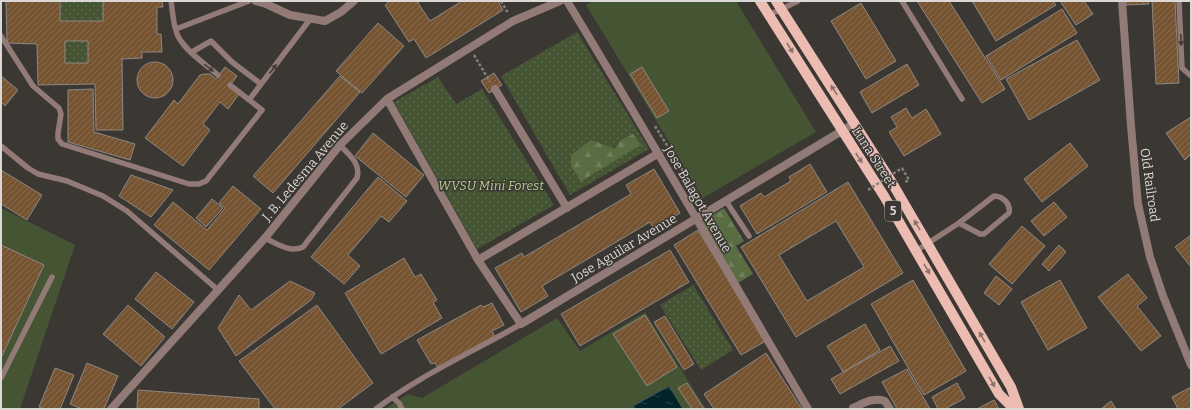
<svg xmlns="http://www.w3.org/2000/svg" width="1192" height="410" font-family="Bitter,serif">
  <style>
    .green { fill: url(#green-dots) }
    .forest { fill: url(#forest-firs) }
    .pitch { fill: #455432 }
    .water { fill: url(#water-ripples); stroke: #42595d }
    .building { fill: url(#building-hatch); stroke: #8d8883; fill-rule: evenodd }
    .lines { fill: none; stroke-linecap: round; stroke-linejoin: round }
    .path { stroke: #837f7c; stroke-width: 2.5; stroke-dasharray: 3 2; stroke-linecap: butt }
    .lane { stroke: #927a76; stroke-width: 5.5 }
    .street { stroke: #927a76; stroke-width: 8 }
    .primary { stroke: #ecbcb3; stroke-width: 10 }
    .path-bridge { stroke: #837f7c; stroke-width: 2.5; stroke-dasharray: 3 2; stroke-linecap: butt }
    .oneway { fill: #443e3a }
    .oneway2 { fill: #8b736d }
    .labels { text-anchor: middle; dominant-baseline: central; stroke-width: 3; stroke-linejoin: round; paint-order: stroke }
    .shield { fill: #3b3733; stroke: #aba8a4; stroke-width: 1 }
    .shield-label { font-size: 12px; font-weight: bold; fill: #dbd8d5 }
    .street-label { font-size: 13px; fill: #dbd8d5; stroke: #3b3733 }
    .park-label { font-size: 13px; font-style: italic; fill: #b1cf8a; stroke: #3b3733 }
  </style>
  <defs>
    <pattern id="green-dots" width="8" height="8" patternUnits="userSpaceOnUse"><rect width="8" height="8" fill="#455432"/><path d="M2 2h.1M6 6h.1" fill="none" stroke="#5f6c4f" stroke-width="1.8" stroke-linecap="round"/></pattern>
    <pattern id="forest-firs" width="22" height="20" patternUnits="userSpaceOnUse"><rect width="22" height="20" fill="#5a6c42"/><path d="M5 1l3.5 6h-7zM16 11l3.5 6h-7z" fill="#71805c"/></pattern>
    <pattern id="water-ripples" width="26" height="14" patternUnits="userSpaceOnUse"><rect width="26" height="14" fill="#01232a"/><path d="M2 4q2-2 4 0t4 0M15 11q2-2 4 0t4 0" fill="none" stroke="#254248"/></pattern>
    <pattern id="building-hatch" width="6" height="6" patternUnits="userSpaceOnUse"><rect width="6" height="6" fill="#765431"/><path d="M-1 1l2-2M0 6l6-6M5 7l2-2" fill="none" stroke="#896c4e"/></pattern>
  </defs>
  <rect width="100%" height="100%" fill="#3b3733"/>
  <path class="green" d="M60,1H103V21H60Z
    M577,32L649,149L570,195L501,76Z
    M65,41H88V63H65Z
    M438,77L456,104L482,89L554,205L477,249L394,102Z
    M693,285L733,350L701,370L660,305Z"/>
  <path class="forest" d="M633,134L641,145L580,182L578,176L571,167V155L591,140L615,149L620,141Z
    M724,208L744,241L736,246L753,274L738,283L701,222Z"/>
  <path class="pitch" d="M592,1H736L816,132L703,198L586,5Z
    M1,208L75,245L20,409H1Z
    M645,312L706,409H385L408,394L422,398L557,318L580,351Z"/>
  <path class="water" d="M669,386L683,409H635L633,406Z"/>
  <path class="building" d="M6,1H60V21H103V1H162L163,7H157V34H161L162,52H142V58L122,59L123,130H96L95,84L38,85L37,44L7,43ZM65,41H88V63H65Z
    M390,1H420L418,3L430,21L462,1H498L503,10L426,58L414,39L409,42L385,5Z
    M917,1H949L1005,89L982,103Z
    M972,1H1053L1056,5L996,41Z
    M1060,1H1084L1093,14L1076,25Z
    M1126,1H1148L1149,4L1126,5Z
    M1152,1H1175L1179,83L1156,84Z
    M861,3L896,61L866,79L831,21Z
    M1062,9L1077,33L1001,80L986,56Z
    M378,23L404,46L362,93L336,71Z
    M1077,40L1100,80L1029,120L1006,79Z
    M137 80a18 18 0 1 1 36 0a18 18 0 1 1-36 0Z
    M907,64L919,85L872,113L860,92Z
    M225,67L237,76L229,87L239,94L228,109L220,102L203,124L210,130L183,166L145,138L174,100L178,104L200,75L204,74H210L216,79Z
    M642,67L669,111L657,118L630,74Z
    M494,73L502,85L489,93L481,81Z
    M1,76L18,90L5,106L1,102Z
    M340,76L360,92L273,193L253,176Z
    M93,89L94,132L135,144L130,160L68,142V90Z
    M906,108L912,118L926,109L941,134L904,156L889,132L897,127L891,117Z
    M1191,117V154L1185,160L1166,133Z
    M373,133L424,175L406,197L355,156Z
    M1070,143L1088,166L1042,202L1024,179Z
    M810,164L827,192L757,234L740,206L761,193L764,197L791,181L789,177Z
    M654,169L680,213L654,229L650,222L542,286L548,296L521,312L495,268L522,253L524,257L631,194L626,185Z
    M1,170L42,195L27,220L1,204Z
    M131,175L173,190L151,217L119,196Z
    M378,177L407,201L389,222L381,216L348,255L360,266L344,284L311,257Z
    M848,182L903,273L796,337L741,247ZM836,221L864,267L807,301L779,255Z
    M233,186L261,209L209,270L154,225L173,202L207,230L225,208L219,203Z
    M212,199L223,208L206,227L196,218Z
    M1054,202L1067,217L1044,236L1031,221Z
    M1022,226L1045,246L1012,284L989,264Z
    M698,230L766,341L741,355L674,245Z
    M1191,235V267L1175,247Z
    M1,245L44,265L1,358Z
    M1059,245L1066,252L1049,271L1042,264Z
    M670,250L689,282L580,346L561,314Z
    M404,258L415,277L421,274L437,300L433,302L442,318L381,354L345,293Z
    M156,272L194,302L172,329L135,299Z
    M1128,274L1147,298L1137,306L1161,336L1141,351L1098,297Z
    M996,276L1012,289L999,305L984,293Z
    M913,280L966,371L924,395L871,304Z
    M1060,280L1087,328L1048,350L1021,302Z
    M290,281L315,293L311,300L236,356L218,328L239,295L251,310Z
    M492,303L504,325L492,331L495,337L438,368L435,363L431,364L417,340L481,305L483,307Z
    M128,305L165,337L141,366L103,334Z
    M317,305L373,383L338,409H275L239,361Z
    M645,315L677,367L647,386L613,334Z
    M665,316L694,364L684,370L654,322Z
    M865,324L880,350L843,372L827,346Z
    M890,346L899,361L840,394L831,379Z
    M766,353L802,409H714L704,394Z
    M87,363L118,376L104,409H82L70,404Z
    M55,368L74,375L60,409H44L39,407Z
    M907,369L930,409H897L882,382Z
    M687,383L704,409H692L678,388Z
    M957,383L965,398L945,409H938L932,397Z
    M1191,387V409H1178L1172,397Z
    M138,390L259,399V409H137Z
    M994,400L999,409H977Z
    M1111,401L1116,409H1101Z"/>
  <g class="lines">
    <path class="path" d="M501,1L508,13
      M474,55L490,82
      M655,126L703,203
      M902,168L909,180L905,182V181"/>
    <path class="lane" d="M171,1C173,13 173,28 179,38C187,52 206,65 218,75
      M902,1L962,99
      M1179,1L1182,68L1191,76
      M769,15L798,1
      M176,29L249,1
      M1,36L33,86L59,108L61,114L58,133V139L62,144L189,184H199L206,181L262,110L230,85
      M192,52L211,41L232,62L261,84
      M249,100L311,18
      M1,146L28,168L38,174L67,181L103,196L127,211L218,290
      M726,201L749,236
      M265,238C277,244 290,253 303,247L357,178C361,163 349,155 340,145
      M916,251L959,223L994,196C1003,196 1011,204 1009,213L984,234H980L959,223
      M1,378L52,277
      M392,397L399,403L402,409
      M376,409C420,375 473,352 521,324"/>
    <path class="street" d="M256,1L264,3L290,15L325,21L341,12L354,1
      M567,1C649,136 728,273 808,409
      M1122,1L1131,126L1138,204L1150,257L1163,296L1191,365
      M495,89L567,208
      M387,99L478,260L521,324L855,123
      M478,260L659,153
      M853,408C864,403 873,397 885,401L890,409
      M111,409L265,238L340,145L387,99L513,21L560,1"/>
    <path class="primary" d="M760,1L884,196L999,394L1014,409
      M776,1L891,181L1011,387L1019,409"/>
    <path class="path-bridge" d="M868,190L902,168"/>
  </g>
  <defs><path id="oneway-solid" d="M-6-.8H1V-3.2L6.5 0L1 3.2V.8H-6Z"/></defs>
  <g class="oneway">
    <use href="#oneway-solid" transform="translate(1181 40) rotate(87)"/>
    <use href="#oneway-solid" transform="translate(209 68) rotate(39)"/>
    <use href="#oneway-solid" transform="translate(273 69) rotate(-53)"/>
  </g>
  <g class="oneway2">
    <use href="#oneway-solid" transform="translate(790 48) rotate(58)"/>
    <use href="#oneway-solid" transform="translate(834 90) rotate(-123)"/>
    <use href="#oneway-solid" transform="translate(859 158) rotate(57)"/>
    <use href="#oneway-solid" transform="translate(917 225) rotate(-120)"/>
    <use href="#oneway-solid" transform="translate(927 269) rotate(60)"/>
    <use href="#oneway-solid" transform="translate(982 337) rotate(-120)"/>
    <use href="#oneway-solid" transform="translate(992 382) rotate(60)"/>
  </g>
  <g class="labels">
    <rect class="shield" x="885" y="201" width="16" height="20" rx="3"/>
    <g class="shield-label">
      <text x="893" y="211">5</text>
    </g>
    <g class="street-label">
      <text transform="translate(874 157) rotate(57)">Luna Street</text>
      <text transform="translate(305 171) rotate(-50)">J. B. Ledesma Avenue</text>
      <text transform="translate(1150 185) rotate(82)">Old Railroad</text>
      <text transform="translate(698 199) rotate(60)">Jose Balagot Avenue</text>
      <text transform="translate(624 248) rotate(-31)">Jose Aguilar Avenue</text>
    </g>
    <g class="park-label">
      <text x="491" y="185">WVSU Mini Forest</text>
    </g>
  </g>
  <rect width="1192" height="410" fill="none" stroke="#dbd8d5" stroke-width="4"/>
</svg>
